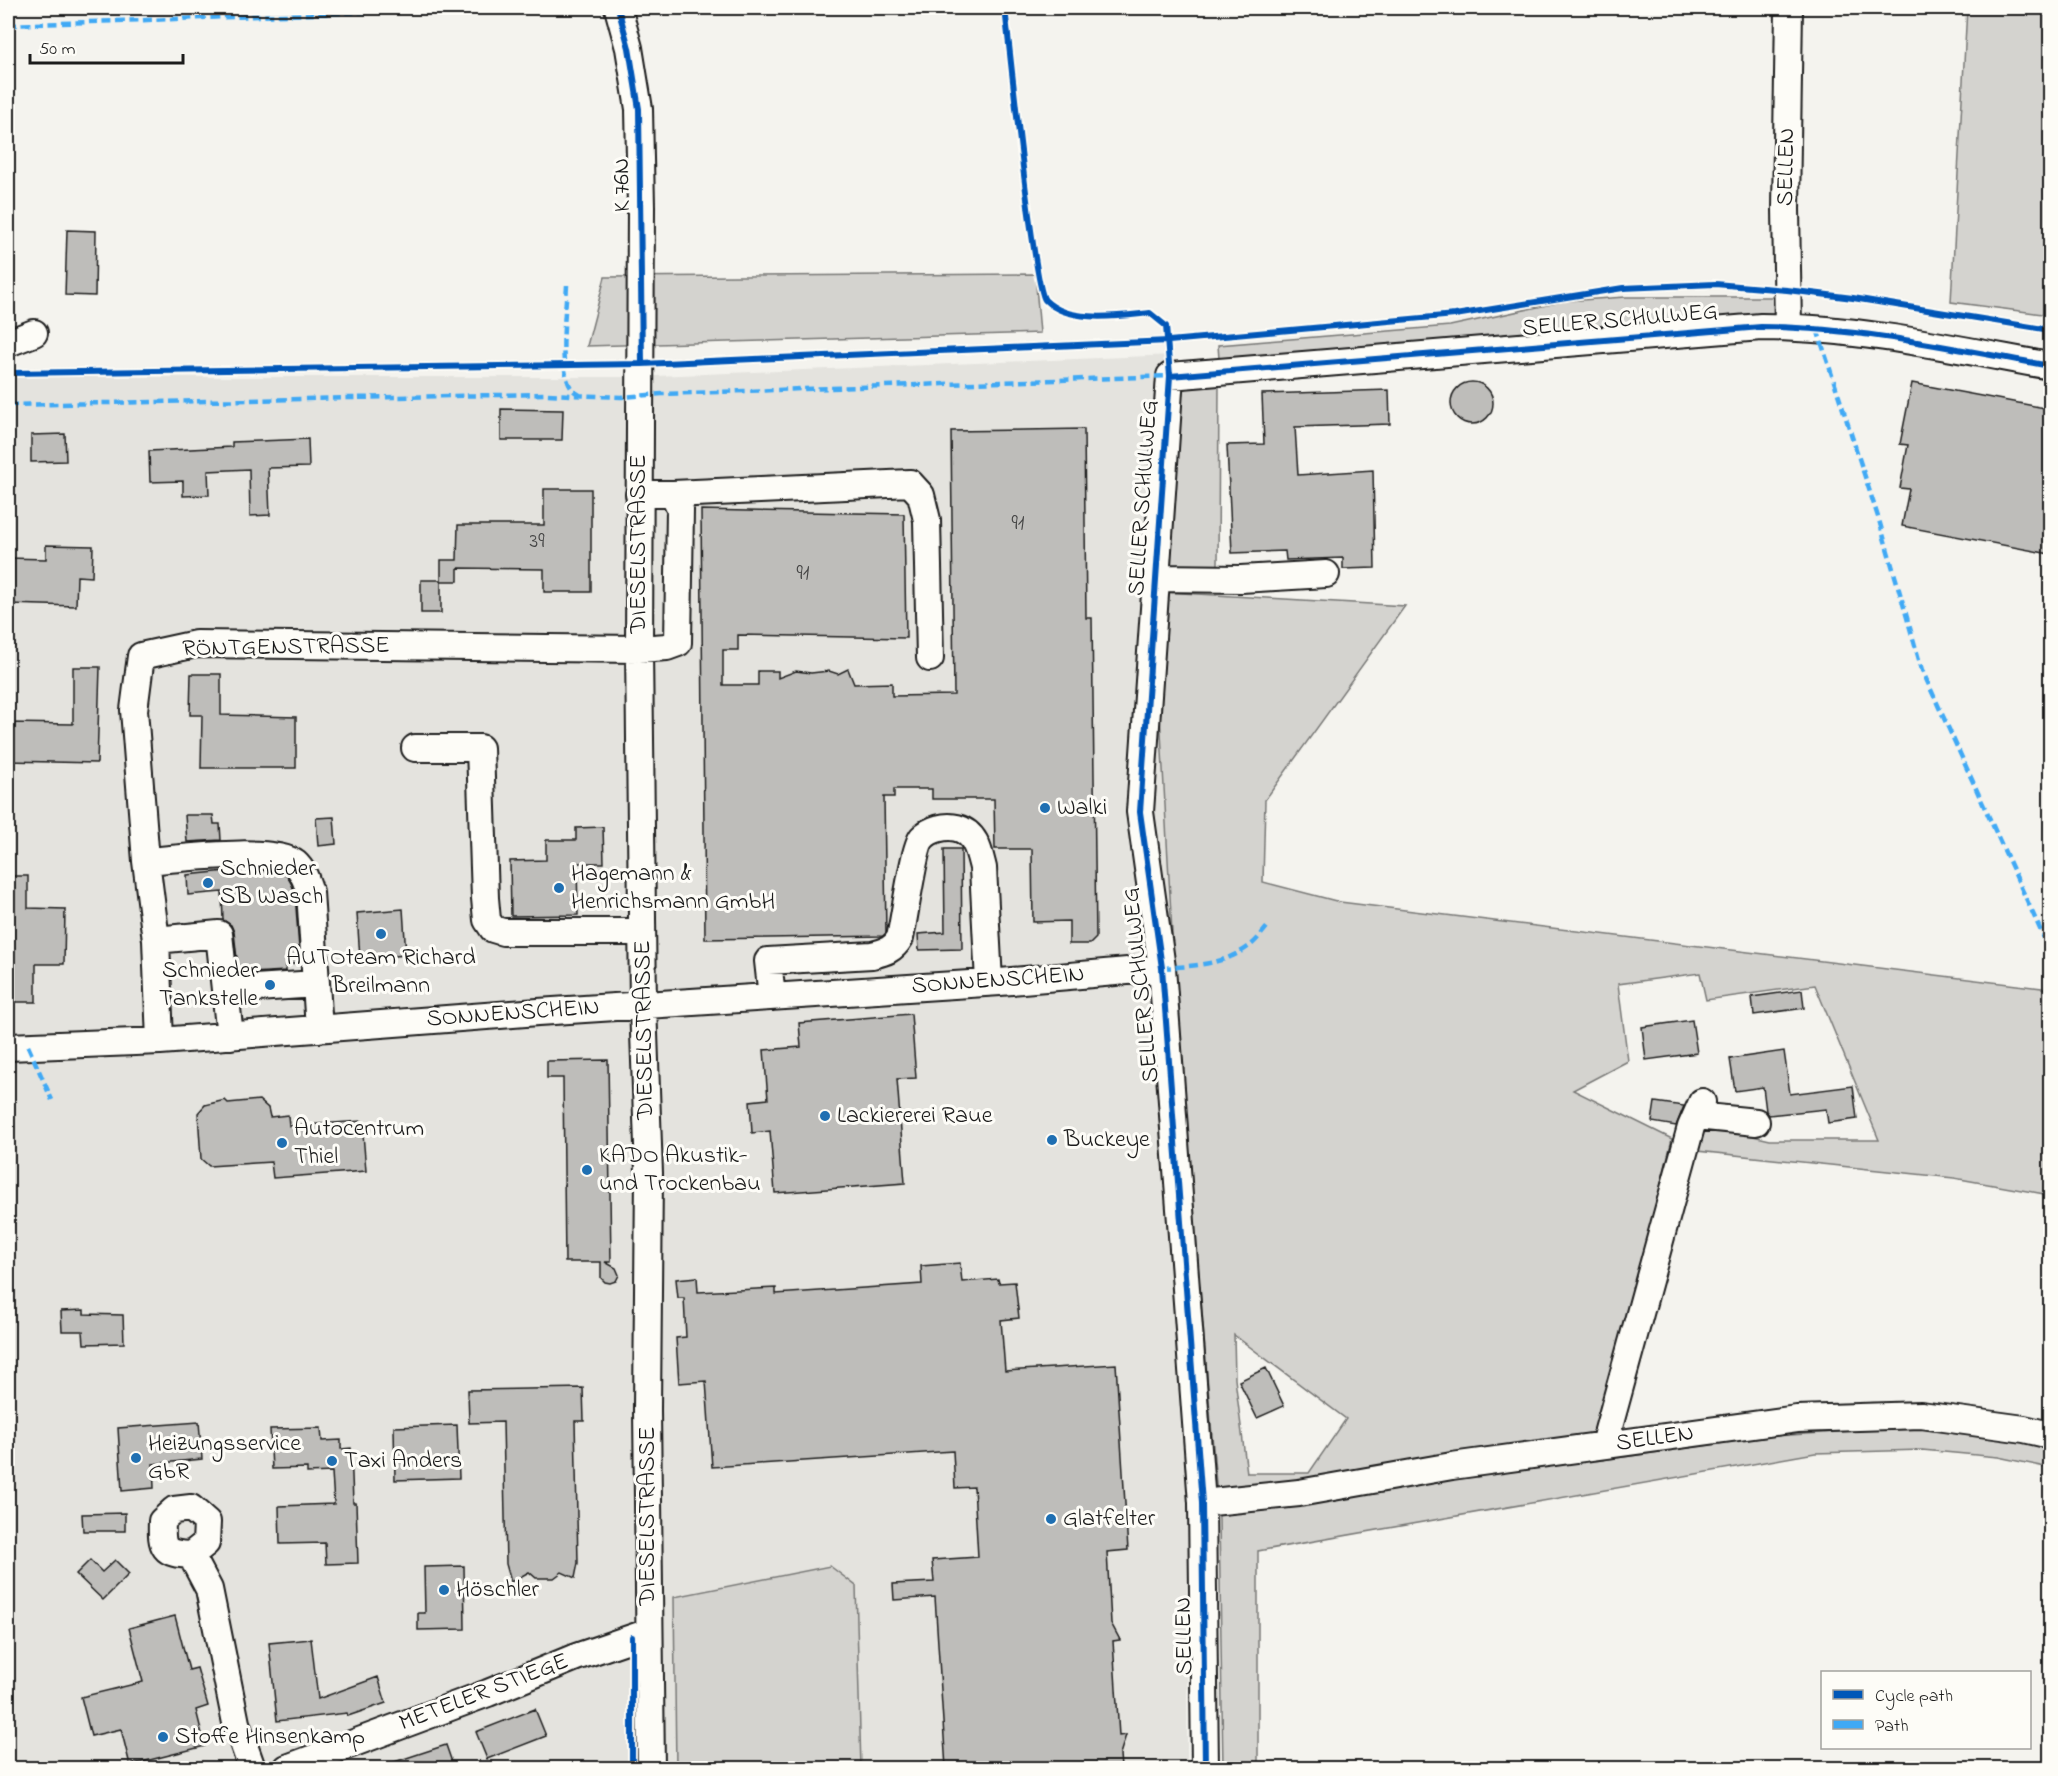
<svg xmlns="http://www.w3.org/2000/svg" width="2058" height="1776" font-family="'Indie Flower',sans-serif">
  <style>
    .built { fill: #e4e3de }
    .green { fill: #d4d3cf; stroke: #787876; stroke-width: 1.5; fill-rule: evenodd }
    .building { fill: #bebdba; stroke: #1c1c1c; stroke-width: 1.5 }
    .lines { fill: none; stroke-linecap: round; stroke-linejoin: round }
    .minor-casing { stroke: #1c1c1c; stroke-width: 30 }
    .minor { stroke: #fdfcf7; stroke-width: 26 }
    .quiet { stroke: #3fa9f5; stroke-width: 4.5; stroke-dasharray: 9 4.5; stroke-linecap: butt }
    .cycleway-casing { stroke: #fdfcf7; stroke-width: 10 }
    .cycleway { stroke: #0057b8; stroke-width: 6 }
    .poi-dot { fill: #1f6fb2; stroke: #fdfcf7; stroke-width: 2 }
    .labels { text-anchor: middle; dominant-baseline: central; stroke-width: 6; stroke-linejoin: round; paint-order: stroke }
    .number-label { font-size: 21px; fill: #444 }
    .street-label { font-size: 24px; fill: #1c1c1c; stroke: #fdfcf7 }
    .poi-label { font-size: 24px; fill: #1c1c1c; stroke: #fdfcf7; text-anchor: start }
  </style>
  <rect width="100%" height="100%" fill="#f4f3ee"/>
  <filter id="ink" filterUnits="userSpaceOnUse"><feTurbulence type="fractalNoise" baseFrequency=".0167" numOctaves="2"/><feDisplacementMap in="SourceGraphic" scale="12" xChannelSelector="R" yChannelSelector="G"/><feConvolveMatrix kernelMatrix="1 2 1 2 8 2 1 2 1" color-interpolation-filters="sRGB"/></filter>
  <g filter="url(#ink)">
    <path class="built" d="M1173,355L1160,714L1178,980L1150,983L1188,1503L1187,1768H8V377H631Z"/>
    <path class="green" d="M1967,8H2050V315L1951,302Z
      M1035,274L1040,333L587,346L605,277Z
      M1626,297H1781L1779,318L1219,359L1218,345L1450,326L1566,301Z
      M1219,380L1218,567L1165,565L1180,384Z
      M1164,592L1405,606L1265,800L1263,882L1340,902L2050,989V1195L1954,1178L1697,1151L1705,1125L1770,1140H1879L1815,985L1706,1000L1700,973L1618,984L1628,1061L1573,1090L1672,1139L1594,1461L1774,1436L1918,1427L2050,1445V1468L1998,1457L1922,1450L1815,1453L1258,1551V1768H1223L1219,1520L1175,987L1160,714ZM1234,1335L1346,1419L1309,1473H1247L1235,1379Z
      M830,1566L856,1586L861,1768H676L674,1597Z"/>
    <path class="building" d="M67,230L96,231L95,296L65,295Z
      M1451 403a21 21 0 1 1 42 0a21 21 0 1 1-42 0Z
      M1912,383L2050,409V554L1902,526L1909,489L1900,488L1908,445L1900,444Z
      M1389,390L1390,424L1295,427L1298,475L1373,470L1375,568L1343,569V558L1286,560L1285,551L1232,553L1227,445L1264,444L1262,394Z
      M501,409L563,410L562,440H501Z
      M1084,429L1086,618H1092L1096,938L1090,944H1069V921L1033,922L1032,849H995L994,799H932V789H894V797H884L886,933L883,936L705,939L701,510L904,514L906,638L738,635V650H723V685H758V671H778V678L796,671L811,673L829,671L838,674L848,669L854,684L892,683V696L954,695L951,431Z
      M65,434L66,461L31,462V435Z
      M308,439L309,467L268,468L270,515L250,516L249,469L208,471L209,495L183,496V481L150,482L149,451L232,447V442Z
      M544,489H591V592H544V569L458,568V581H441V613H421V580H441V560H457L458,525H544Z
      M46,545L93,546L92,577L77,576L76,606L8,604V558L46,559Z
      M73,667H100L97,763L8,761V723L73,724Z
      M191,674H221V715L296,717V768H201L202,715H190Z
      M185,815H213L214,824H220L221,840L187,842Z
      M334,817L336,844L318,846L316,818Z
      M603,827L604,863H577L578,915L511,916L510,861L546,860V840H576V828Z
      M944,849H961L962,949L919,950L918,934L945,932Z
      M246,869L279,872L287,876L292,885L295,893L300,963L286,965V971L251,973V967L238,968L234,932L231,925L223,920L222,892L188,895L187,875Z
      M8,876H28V908L65,909L64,964H36V1002H8Z
      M403,909L406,955L360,959L357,913Z
      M1802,990L1804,1008L1754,1015L1752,997Z
      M911,1014L916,1078L897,1079L905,1183L775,1193L770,1131L752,1133L750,1101L768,1099L764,1050L801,1047L799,1023Z
      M1692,1020L1697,1053L1646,1060L1642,1027Z
      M1784,1051L1790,1094L1853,1086L1857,1119L1828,1123L1826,1109L1769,1115L1766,1111L1763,1087L1735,1091L1730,1059Z
      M608,1060L611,1262H605L616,1268L619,1275L616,1281L610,1283L605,1282L601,1278V1262H565L563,1078H547V1061Z
      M225,1100L228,1103L259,1100L268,1108L270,1117L288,1115L289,1126L362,1121L366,1171L273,1178L271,1162L209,1166L201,1159L198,1113L205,1105Z
      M1655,1102L1684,1106L1676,1126L1652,1122Z
      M960,1263L962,1282L998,1279L999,1283L1015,1282L1019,1318L1001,1320L1005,1371L1116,1364L1128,1550L1107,1552L1111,1623L1120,1640L1113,1641L1119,1736L1126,1735L1120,1754L1121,1768H946L935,1597L894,1600L893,1584L934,1582L932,1560L978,1557L974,1487L955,1488L953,1451L712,1467L706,1381L679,1383L676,1338L686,1337L684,1298H678L676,1279L697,1277L698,1292L776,1288V1294L922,1284L921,1266Z
      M84,1310V1314L123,1315L124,1343L84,1344L83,1331H62L61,1311Z
      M1266,1368L1284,1406L1257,1418L1239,1381Z
      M583,1388L584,1421H575L578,1563L575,1578L562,1572L554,1578H536L529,1572L511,1582L506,1564L503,1422L469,1423L468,1390Z
      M199,1422L202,1459L153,1464L154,1488L122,1491L118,1428Z
      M457,1425L459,1478L395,1480L394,1427Z
      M321,1428L322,1441L341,1440V1449L351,1448L353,1503H356L358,1563L326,1564L325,1543L280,1544L279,1506L334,1504L332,1472L307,1473V1468L272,1469L270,1429Z
      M125,1513V1531H83L82,1514Z
      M90,1560L102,1572L115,1560L129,1574L103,1600L76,1574Z
      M464,1566L465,1629L418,1630V1613H425L424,1567Z
      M175,1616L189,1670L197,1668L208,1706L196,1710L205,1746L130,1765L121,1729L91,1736L81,1697L143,1682L129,1628Z
      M311,1639L318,1699L378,1677L386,1703L348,1716L347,1713L277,1721L269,1643Z
      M535,1709L546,1736L487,1759L476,1732Z
      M446,1745L454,1768H385V1765Z"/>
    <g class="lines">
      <defs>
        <path id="minor" d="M618,8L629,48L639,109L641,207L639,649L643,1005L649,1173L647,1410L651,1768
          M1788,327L1786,209L1789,8
          M8,343L34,333
          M673,494L910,483L921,495L927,520L930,658
          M1156,578L1241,579L1326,574
          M415,748H480L485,898L487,920L493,929L503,932H642
          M146,861C177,859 273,846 295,863C304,871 306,881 310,892L319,1029
          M156,940L219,934L230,1036
          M226,990L316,984
          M772,997L768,961L872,955C885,952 893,950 900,938C904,921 914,847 922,838C930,829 946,825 957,828C976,833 979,852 983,868L989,982
          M160,1041L156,940L146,861L134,710L141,656L196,644L639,649L667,647L678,643L680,509L673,494H639
          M8,1047L160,1041L538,1012L1000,982L1162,968
          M1696,1116L1756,1122
          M1604,1445L1691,1127L1702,1102
          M1202,1503L1299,1493L1452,1466L1797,1419L1921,1415L2024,1429L2050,1435
          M191,1508L207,1522L206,1543L191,1555C163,1554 161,1548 162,1521L174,1510Z
          M191,1555L209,1589L236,1723L252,1768
          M287,1768L488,1693L576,1657L649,1632
          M1205,1768L1202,1503L1162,968L1140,812L1170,376L1761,327C1856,327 1956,349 2050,366"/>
      </defs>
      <use href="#minor" class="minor-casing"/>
      <use href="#minor" class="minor"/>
      <path class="quiet" d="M8,25L479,8
        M567,285C566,309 557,371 572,389C574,392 577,393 580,395
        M1817,329L1879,520L1922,670L2050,951
        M8,405L546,394L621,397L662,394L1170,376V373
        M1162,968C1192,966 1223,965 1248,947C1256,942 1262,933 1268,926
        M28,1046L52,1100"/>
      <defs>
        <path id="cycleway" d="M618,8L629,48L639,109L642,364
          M1005,8C1009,43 1034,289 1045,300C1069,324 1119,316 1150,313L1166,326L1170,376L1140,812L1162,968L1202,1503L1205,1768
          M8,373L642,364L1169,341L1455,315L1623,288L1715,284L1787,290L1853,298L2050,330
          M1170,376L1761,327C1856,327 1956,349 2050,366
          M632,1637V1768"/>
      </defs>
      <use href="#cycleway" class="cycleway-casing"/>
      <use href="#cycleway" class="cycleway"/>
    </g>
  </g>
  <g class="poi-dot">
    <circle cx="1045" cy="808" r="6"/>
    <circle cx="208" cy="883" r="6"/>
    <circle cx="559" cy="888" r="6"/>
    <circle cx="381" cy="934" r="6"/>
    <circle cx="270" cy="985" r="6"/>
    <circle cx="825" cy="1116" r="6"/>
    <circle cx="1052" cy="1140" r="6"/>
    <circle cx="282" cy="1143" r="6"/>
    <circle cx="587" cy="1170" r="6"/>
    <circle cx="136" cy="1458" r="6"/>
    <circle cx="332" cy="1461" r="6"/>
    <circle cx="1051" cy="1519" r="6"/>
    <circle cx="444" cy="1590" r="6"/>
    <circle cx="163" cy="1737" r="6"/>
  </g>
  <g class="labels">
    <g class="number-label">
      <text x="1018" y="524">91</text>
      <text x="537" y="542">39</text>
      <text x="803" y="574">91</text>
    </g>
    <g class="street-label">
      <text transform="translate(1787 167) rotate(-89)">SELLEN</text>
      <text transform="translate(623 185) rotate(-91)">K 76N</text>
      <text transform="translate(1620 321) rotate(-5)">SELLER SCHULWEG</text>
      <text transform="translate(1144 498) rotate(-86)">SELLER SCHULWEG</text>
      <text transform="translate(639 544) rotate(-90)">DIESELSTRASSE</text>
      <text transform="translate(286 648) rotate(-1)">RÖNTGENSTRASSE</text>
      <text transform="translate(998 981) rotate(-4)">SONNENSCHEIN</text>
      <text transform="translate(1142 985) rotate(-96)">SELLER SCHULWEG</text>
      <text transform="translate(513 1014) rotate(-4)">SONNENSCHEIN</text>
      <text transform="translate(645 1030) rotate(-91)">DIESELSTRASSE</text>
      <text transform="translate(1655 1439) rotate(-8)">SELLEN</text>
      <text transform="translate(648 1516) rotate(-90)">DIESELSTRASSE</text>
      <text transform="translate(1185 1636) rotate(-91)">SELLEN</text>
      <text transform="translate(484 1693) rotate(-21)">METELER STIEGE</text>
    </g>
    <g class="poi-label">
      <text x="1057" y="808">Walki</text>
      <text x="220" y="869">Schnieder<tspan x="220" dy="28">SB Wasch</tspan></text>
      <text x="571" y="874">Hagemann &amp;<tspan x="571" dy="28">Henrichsmann GmbH</tspan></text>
      <text x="381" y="958" text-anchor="middle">AUTOteam Richard<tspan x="381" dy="28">Breilmann</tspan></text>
      <text x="258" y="971" text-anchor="end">Schnieder<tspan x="258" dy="28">Tankstelle</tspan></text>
      <text x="837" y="1116">Lackiererei Raue</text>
      <text x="294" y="1129">Autocentrum<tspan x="294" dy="28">Thiel</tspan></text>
      <text x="1064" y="1140">Buckeye</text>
      <text x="599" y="1156">KADO Akustik-<tspan x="599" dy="28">und Trockenbau</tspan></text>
      <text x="148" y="1444">Heizungsservice<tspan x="148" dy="28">GbR</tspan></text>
      <text x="344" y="1461">Taxi Anders</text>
      <text x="1063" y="1519">Glatfelter</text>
      <text x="456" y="1590">Höschler</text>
      <text x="175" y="1737">Stoffe Hinsenkamp</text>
    </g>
  </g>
  <rect width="2058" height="1776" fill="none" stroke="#fdfcf7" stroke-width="30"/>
  <rect x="15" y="15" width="2028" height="1746" fill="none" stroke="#1c1c1c" stroke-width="2" filter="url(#ink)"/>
  <rect x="1821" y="1671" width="210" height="78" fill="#fdfcf7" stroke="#a3a29f" stroke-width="1.5"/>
  <rect x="1833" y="1690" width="30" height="9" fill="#0057b8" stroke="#a3a29f" stroke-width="1.5"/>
  <text x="1875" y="1701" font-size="18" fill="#1c1c1c">Cycle path</text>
  <rect x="1833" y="1720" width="30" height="9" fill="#3fa9f5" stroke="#a3a29f" stroke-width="1.5"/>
  <text x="1875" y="1731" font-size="18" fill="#1c1c1c">Path</text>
  <path d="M30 54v9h153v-9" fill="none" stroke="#1c1c1c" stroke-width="3"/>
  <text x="39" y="54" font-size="18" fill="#1c1c1c" stroke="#fdfcf7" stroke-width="4.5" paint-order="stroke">50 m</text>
</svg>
